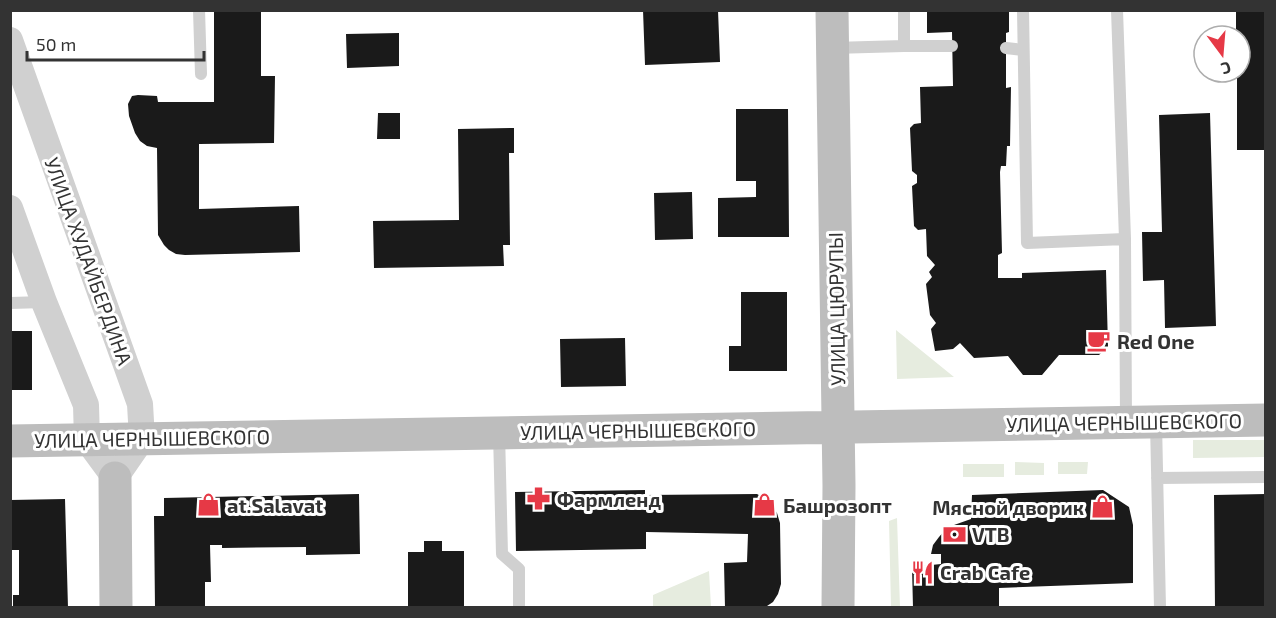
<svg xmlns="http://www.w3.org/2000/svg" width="1276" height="618" font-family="'Exo 2',sans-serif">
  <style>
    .green { fill: #e6ecdf }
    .building { fill: #1a1a1a }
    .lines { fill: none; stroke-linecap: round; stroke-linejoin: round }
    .lane { stroke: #d0d0d0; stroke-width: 12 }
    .street { stroke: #d0d0d0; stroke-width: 26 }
    .secondary { stroke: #bdbdbd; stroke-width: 33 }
    .labels { text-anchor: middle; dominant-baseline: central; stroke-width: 6; stroke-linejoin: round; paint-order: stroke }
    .street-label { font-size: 20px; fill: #333; stroke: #fff }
    .poi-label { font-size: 20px; font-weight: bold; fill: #333; stroke: #fff; text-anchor: start }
  </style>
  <rect width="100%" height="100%" fill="#fff"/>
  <path class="green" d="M896,330L954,377L897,379Z
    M1193,440H1265V457L1193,458Z
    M1015,462L1044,463V475H1015Z
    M1058,462H1088L1087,474H1058Z
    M963,464H1004V477H963Z
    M897,518L900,607H891L889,521Z
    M709,571L711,607H653V595Z"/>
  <path class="building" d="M214,10H261V76H275L274,143L199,144V209L299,206L300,252L185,255L176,254L169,250L164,245L158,235L157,148L147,146L140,141L135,133L129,116L128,104L132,96L138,95L157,96L158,102H214Z
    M643,10H718L720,62L645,65Z
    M927,10H1009V32L1006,33V88L1011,87L1010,146H1007L1006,166H1001L1000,172L1002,253L998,255V278H1022V273L1106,270L1108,347L1099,355H1059L1042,375H1023L1008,356L974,358L960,343L953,349L935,351L931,329L936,323L930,315L926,284L932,277L929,272L935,265L927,256L926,229L918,230L914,226L912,186L917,183V175L912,171L910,128L914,124L921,123L920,87L953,86L952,32L927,33Z
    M1236,10H1266V150H1237V72H1240V36H1236Z
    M399,33V66L347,68L346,34Z
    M736,109H788L789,237H718V198L756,197V181H736Z
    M378,113H400V139H377Z
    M1210,113L1216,326L1165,328L1164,280L1143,281L1142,232H1162L1159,115Z
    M514,128V153H509L510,245H503L504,266L374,268L373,221L459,220L458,129Z
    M692,192L693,239L655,240L654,193Z
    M741,292H787V371H729V346H741Z
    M10,331H32V390H10Z
    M625,338L626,386L561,387L560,339Z
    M645,490V495L757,494L769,501L777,513L780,523L781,584L778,594L773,602L764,608H725L724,563L747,562L748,534L646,532V549L516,551L515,492Z
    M1103,490L1129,507L1133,525V583L999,588V608H913L912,567L941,564V554H931L933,545L939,537L945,530L954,525L971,519L972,495Z
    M359,494L360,554L306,555V547L222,548V545H210L211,582H205V608H155L154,516H164V498Z
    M1266,494V608H1215L1214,495Z
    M65,499L68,608H13V595H19V550H10V500Z
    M424,541H442V551H464V608H408V552H424Z"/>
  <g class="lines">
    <path class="lane" d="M199,10L201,74
      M1023,10L1027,243L1125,239
      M1117,10L1125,239L1126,420
      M904,46H952
      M833,48L904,46V10
      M1006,48L1023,50
      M10,303L44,302
      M1156,423L1160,608
      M499,433L502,554L519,569V608
      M1157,478L1266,477"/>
    <path class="street" d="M10,40L140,404L142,439L115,478L87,440L86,405L44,302L10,208"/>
    <path class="secondary" d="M832,10L839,486L838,608
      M10,441L1266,420
      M115,478L116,608"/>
  </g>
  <defs>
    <symbol id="cafe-bare" viewBox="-9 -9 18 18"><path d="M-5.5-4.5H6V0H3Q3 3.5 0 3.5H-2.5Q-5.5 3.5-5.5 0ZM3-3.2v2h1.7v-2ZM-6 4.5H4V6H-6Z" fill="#e63946" stroke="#fff" stroke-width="2.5" paint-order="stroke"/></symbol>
    <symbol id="pharmacy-bare" viewBox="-9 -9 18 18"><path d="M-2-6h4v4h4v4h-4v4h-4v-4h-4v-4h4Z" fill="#e63946" stroke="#fff" stroke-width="2.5" paint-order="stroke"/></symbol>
    <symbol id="shop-bare" viewBox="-9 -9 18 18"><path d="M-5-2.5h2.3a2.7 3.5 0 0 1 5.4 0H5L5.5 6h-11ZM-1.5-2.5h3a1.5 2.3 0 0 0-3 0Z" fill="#e63946" stroke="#fff" stroke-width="2.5" paint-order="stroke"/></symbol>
    <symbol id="bank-bare" viewBox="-9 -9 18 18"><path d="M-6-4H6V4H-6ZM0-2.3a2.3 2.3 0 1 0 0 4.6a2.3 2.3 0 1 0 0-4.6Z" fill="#e63946" stroke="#fff" stroke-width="2.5" paint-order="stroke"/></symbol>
    <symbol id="restaurant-bare" viewBox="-9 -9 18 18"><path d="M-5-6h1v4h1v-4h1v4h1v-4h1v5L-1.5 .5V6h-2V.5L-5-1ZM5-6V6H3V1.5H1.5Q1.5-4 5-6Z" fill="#e63946" stroke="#fff" stroke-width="2.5" paint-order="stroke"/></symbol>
  </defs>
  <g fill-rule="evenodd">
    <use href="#cafe-bare" x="1082" y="324" width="33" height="33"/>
    <use href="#pharmacy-bare" x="522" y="482" width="33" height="33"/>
    <use href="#shop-bare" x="192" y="488" width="33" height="33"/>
    <use href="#shop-bare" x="748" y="488" width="33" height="33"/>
    <use href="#shop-bare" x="1086" y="490" width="33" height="33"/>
    <use href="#bank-bare" x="938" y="518" width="33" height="33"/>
    <use href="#restaurant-bare" x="906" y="556" width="33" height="33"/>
  </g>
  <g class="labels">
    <g class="street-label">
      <text transform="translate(89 261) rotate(70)">УЛИЦА ХУДАЙБЕРДИНА</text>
      <text transform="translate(836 309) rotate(-91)">УЛИЦА ЦЮРУПЫ</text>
      <text transform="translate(1124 422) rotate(-1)">УЛИЦА ЧЕРНЫШЕВСКОГО</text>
      <text transform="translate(638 430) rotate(-1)">УЛИЦА ЧЕРНЫШЕВСКОГО</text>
      <text transform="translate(152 438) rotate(-1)">УЛИЦА ЧЕРНЫШЕВСКОГО</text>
    </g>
    <g class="poi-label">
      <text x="1117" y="341">Red One</text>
      <text x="557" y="499">Фармленд</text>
      <text x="227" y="505">at.Salavat</text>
      <text x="783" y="505">Башрозопт</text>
      <text x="1084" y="507" text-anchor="end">Мясной дворик</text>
      <text x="972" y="534">VTB</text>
      <text x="940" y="572">Crab Cafe</text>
    </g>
  </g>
  <rect width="1276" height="618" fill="none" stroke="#333333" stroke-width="24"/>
  <g transform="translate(1222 54) rotate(164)"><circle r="28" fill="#ffffff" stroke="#adadad" stroke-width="1.5"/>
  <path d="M0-4.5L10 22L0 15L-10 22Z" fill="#e63946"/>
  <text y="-9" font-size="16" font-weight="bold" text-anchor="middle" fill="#333333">С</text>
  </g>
  <path d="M27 51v9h177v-9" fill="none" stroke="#333333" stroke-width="3"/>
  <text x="36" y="51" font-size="18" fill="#333333" stroke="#ffffff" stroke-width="4.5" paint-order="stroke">50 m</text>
</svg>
